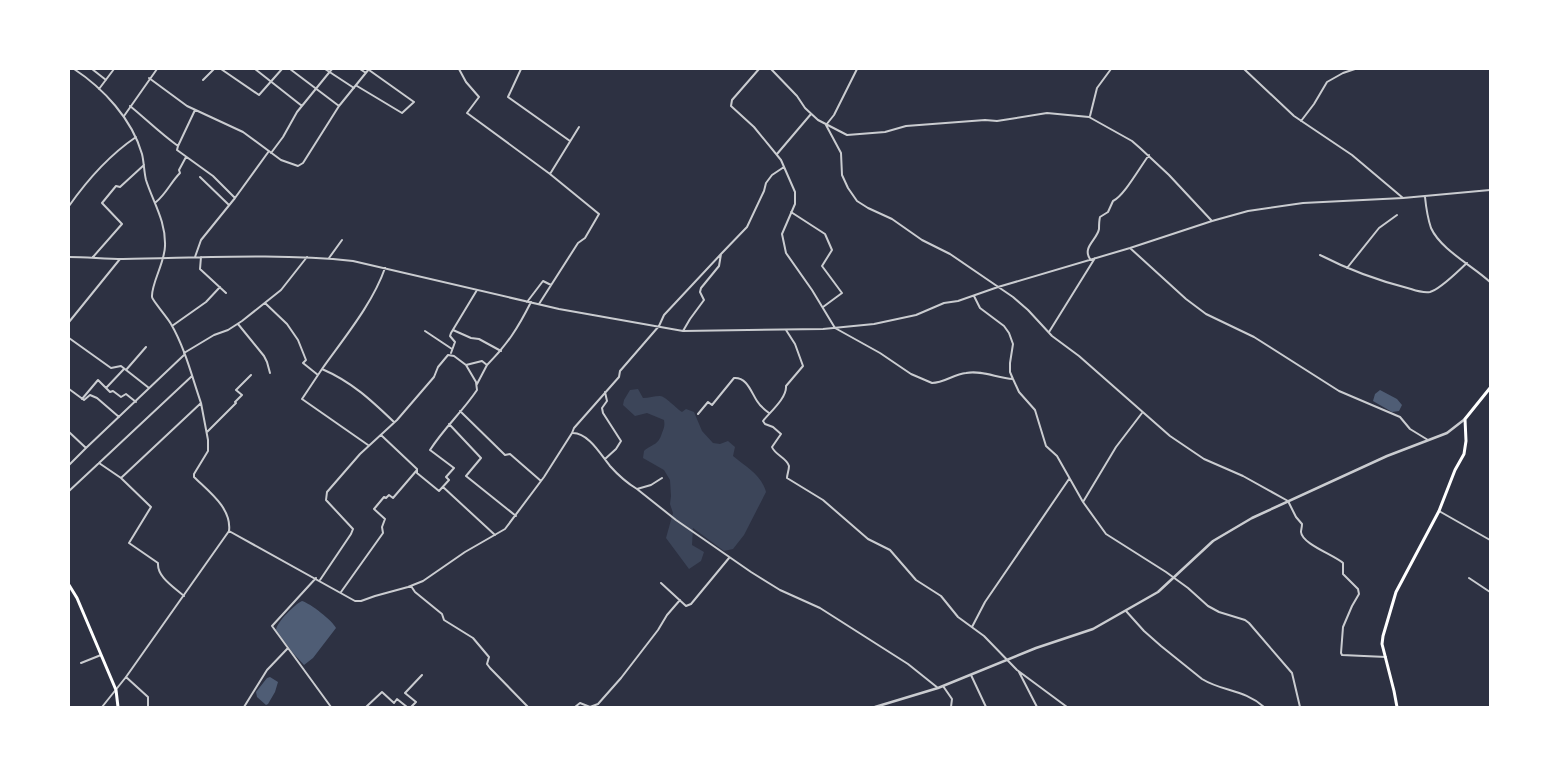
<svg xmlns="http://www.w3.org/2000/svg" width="1559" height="776" font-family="Georgia,serif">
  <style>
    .green { fill: #3c4559 }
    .water { fill: #4f5d75 }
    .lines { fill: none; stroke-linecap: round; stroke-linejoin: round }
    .minor { stroke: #caccd0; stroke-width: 2 }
    .tertiary { stroke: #caccd0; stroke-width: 2.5 }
    .secondary { stroke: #fff; stroke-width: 3 }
    .trunk { stroke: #fff; stroke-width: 3 }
  </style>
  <rect width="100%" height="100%" fill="#2d3142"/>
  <path class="green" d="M638,389L643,398C649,398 654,396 660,396C665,396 677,409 682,412L686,409L694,412L702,431L713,443L720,444L728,441L735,447L733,456C746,467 761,474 766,492L744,535L733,549L724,551L693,528L692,545L704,552L701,561L689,569L666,538L673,513L670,504L671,496L670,480L664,470L643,458L644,451C653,443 658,446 662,433C664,428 665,426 664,420L647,413L635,416L623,405L624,400L630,390Z"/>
  <path class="water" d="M1380,390L1397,399L1402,405L1399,411L1392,412L1373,401L1375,394Z
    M302,601C310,603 333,621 336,628L313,658L304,665L293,653L276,630C277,622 295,604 302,601Z
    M270,677L278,682L275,692L268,704L266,705L257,697L256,692L267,678Z"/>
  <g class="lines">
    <path class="minor" d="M74,69C103,88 132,119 142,154C144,162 144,172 146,180C153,202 166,221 165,246C165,262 151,284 152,297C152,300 168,318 171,324C185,348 192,377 201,403
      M92,69L106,80
      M221,69L259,95L282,69
      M255,69L302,106
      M290,69L339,106
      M325,69L354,88
      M360,69L366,73
      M459,69L466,82L479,97L467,113L550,174
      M521,69L508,97L570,141
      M759,69L732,100L731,106L754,127L781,160L795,192V204L782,234L786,253L812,290L835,328L880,353L911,374L932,383C944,383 954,374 966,373C982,370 997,378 1013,379
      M771,69L797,96L805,108L818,120L847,135L885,132L906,126L985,120L997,121L1047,113L1089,117L1132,141L1140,148L1169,175L1211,220
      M857,69L834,115L826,125L841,153L842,175L848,188L857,201L868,208L892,219L922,240L950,254L1013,297L1028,310L1052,336L1079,356L1170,436L1204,459L1243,476L1288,501L1296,517L1302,524C1302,527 1301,530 1301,532C1302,544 1334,555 1343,563V574L1358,589L1359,594L1352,606L1343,627L1341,653L1342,655L1386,657
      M1244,69L1294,116L1352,155L1403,198
      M149,78L187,106L243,132L281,160L298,166L303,163L339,106L369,69
      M203,80L214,69
      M357,86L402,113L414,102L369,70
      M99,89L114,69
      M130,106C146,119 161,134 178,146L177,150L213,176L235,198
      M124,116L157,69
      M1090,116L1097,88L1111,69
      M1301,121L1314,104L1327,82L1343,73L1355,69
      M178,146L195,110
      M271,153L283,137L297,112L332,69
      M777,154L811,114
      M200,177L229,205
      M1425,197C1426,207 1428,219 1431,228C1441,250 1473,266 1490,282
      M156,202C166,194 171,182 180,173L179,170L186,157
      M69,206C88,179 108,156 136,137
      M791,212L825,234L832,250L822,266L842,293L823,307
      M1130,248L1186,299L1206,314L1254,337L1339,391L1400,417L1410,429L1428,440
      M1320,255C1349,270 1379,281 1411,289C1417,291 1423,293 1430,292C1441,289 1458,271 1467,263
      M69,257C87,257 105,259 123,259C199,258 277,253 353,261L559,309L683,331L823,329L874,324L916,315L944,303L958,301L998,287L1130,248L1212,221L1248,211L1303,203L1403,198L1490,190
      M93,257L122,224L102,203L116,186L120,187L144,165
      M195,257L201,240L235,198L269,151
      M201,257L200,269L226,293
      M329,258L342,240
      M1090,259C1082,247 1097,240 1099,229C1099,225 1099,221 1100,217L1108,212L1113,201C1124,196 1140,167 1149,155
      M385,268C373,303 344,338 322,369C352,382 371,400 394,422
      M1347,268L1379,228L1397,215
      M974,296L980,308L1004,326L1009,333L1013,344L1010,363V372L1013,379L1019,392L1035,410L1046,446L1057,456L1083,502L1106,534L1166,572L1188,588L1208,606L1219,612L1245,620L1249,623L1292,673L1300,707
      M527,302L543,281L551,285
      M265,303L287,324L298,340L306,360L303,363L318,375
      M539,304L578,243L585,238L599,214L550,174L579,127
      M69,322L120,259
      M238,324L264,356L267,362L270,373
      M172,326L206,302L220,287
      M453,330L471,338L479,339L501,351
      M786,330L795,344L803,366L786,386C787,398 770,412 763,421L765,424L773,427L781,434L772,447C775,455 787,458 789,466C789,470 787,475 787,478L823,500L868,539L890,550L916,580L941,596L958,617L984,636L1017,670L1067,707
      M425,331L452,349
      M683,331L690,319L704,300L700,292L701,288L719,266L721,254L747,227L764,191L766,183L772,175L784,167
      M1049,332L1095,258
      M69,338L111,368L121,366L149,388
      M184,353L214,335L228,330L242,321L281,290L307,257
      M451,353L455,342L450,336L451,333L477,290
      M322,369L302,399L368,445
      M126,370L146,347
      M477,384L487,365
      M106,388L124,369
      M69,389L84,400L90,395L97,398L119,417
      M605,392L607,401L602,408L603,413L621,441L616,449L605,459
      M82,399L98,380L110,392L113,391L121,397L126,394L136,402
      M460,411L505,455L510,454L541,481
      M698,414L708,402L712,405L734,378C747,377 751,392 757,401C760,406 765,410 769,413
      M449,424L481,458L466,476L516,516
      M69,432L86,448L69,465
      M207,432L236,403L235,402L242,395L236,390L251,375
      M572,433C588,432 601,455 610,466C618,475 627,483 637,489L651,485L662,478
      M381,435L417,469V473L439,491L449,480L446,477L454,468L430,450C444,428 463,411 477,390L476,382L466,365
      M86,448L184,355
      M99,463L192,376
      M121,478L151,507L129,543L158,563C157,577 174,587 184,596
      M443,487L495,535
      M637,489L676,520L751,572L780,590L820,608L908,664L938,688
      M69,491L99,463L121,478L201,403L208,440V451L194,474V477C208,491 232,508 229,531
      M1083,502L1116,447L1142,413
      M1439,511L1490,540
      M316,578L272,626L331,707
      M1469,578L1490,592
      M320,580L351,534L353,529L326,500L327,492L360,454L397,420L434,377L438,367L448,355L454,356L466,365L482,361L487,365C507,345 518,328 531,302
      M661,583L686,606L691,604L729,558
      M411,586L415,592L442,614L444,620L473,638L489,657L487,664L490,668L528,707
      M341,592L383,533L382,527L385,519L374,509L384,497L386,498L389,495L393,498L417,470
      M1126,611L1144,631L1161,646L1202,679C1223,692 1244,689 1264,707
      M972,627L985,602L1069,479
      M81,663L101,655
      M1019,672L1037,707
      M971,675L986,707
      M126,677L148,697V707
      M943,686L952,699L951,707
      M102,707L126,677L229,531L355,601H361L375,596L408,587L423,581L465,552L505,529L544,477L572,433L574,428L619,377L620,371L659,326L664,315L721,254
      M244,707L267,670L288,648
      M366,707L382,692L394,703L397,699L407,707
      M411,707L416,702L405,693L422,675
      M575,707L580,703L590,707L598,704L621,678L658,630L667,615L680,600"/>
    <path class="tertiary" d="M875,707L938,688L1036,648L1093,629L1158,592L1213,541L1252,518L1387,456L1447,433L1465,419"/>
    <path class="secondary" d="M1397,707L1394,691L1382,644L1383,636L1396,592L1439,511L1455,470L1464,454L1466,441L1465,419L1490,388"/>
    <path class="trunk" d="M69,585L77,598L116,690L118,707"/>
  </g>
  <rect width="1559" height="776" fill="none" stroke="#ffffff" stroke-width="140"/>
</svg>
